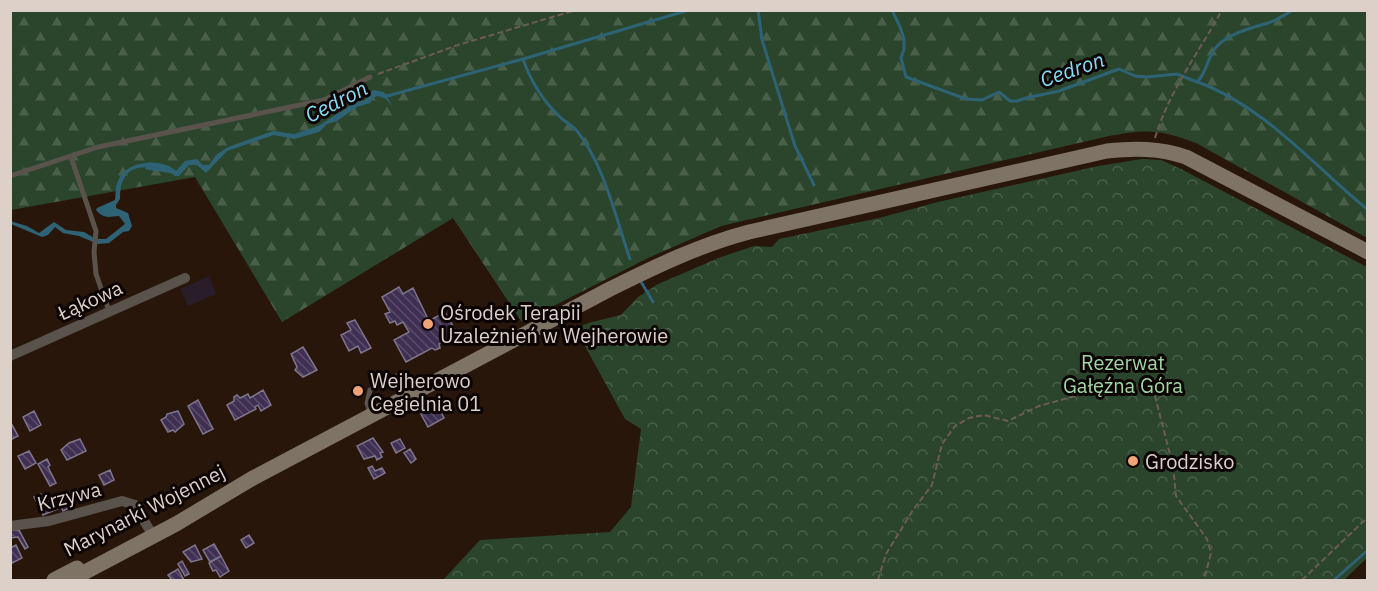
<svg xmlns="http://www.w3.org/2000/svg" width="1378" height="591" font-family="'IBM Plex Sans',sans-serif">
  <style>
    .industrial { fill: #291d2a }
    .forest { fill: url(#forest-firs) }
    .park { fill: url(#park-crowns) }
    .water { fill: #2d6374 }
    .lines { fill: none; stroke-linecap: round; stroke-linejoin: round }
    .stream { stroke: #2d6374; stroke-width: 3 }
    .building { fill: url(#building-back-hatch); stroke: #7f768d; stroke-width: 1.5 }
    .path { stroke: #6c5c53; stroke-width: 2; stroke-dasharray: 6 3; stroke-linecap: butt }
    .service { stroke: #5a534b; stroke-width: 5 }
    .minor { stroke: #5a534b; stroke-width: 10 }
    .secondary { stroke: #7f7366; stroke-width: 15 }
    .poi-dot { fill: #efa377; stroke: #0b0402; stroke-width: 2 }
    .labels { text-anchor: middle; dominant-baseline: central; stroke-width: 6; stroke-linejoin: round; paint-order: stroke }
    .street-label { font-size: 20px; fill: #ddd0c9; stroke: #0b0402 }
    .poi-label { font-size: 20px; fill: #ddd0c9; stroke: #0b0402; text-anchor: start }
    .park-label { font-size: 20px; fill: #9fd8a3; stroke: #0b0402 }
    .water-label { font-size: 21px; font-style: italic; fill: #86ddfa; stroke: #0b0402 }
  </style>
  <defs>
    <pattern id="forest-firs" width="22" height="20" patternUnits="userSpaceOnUse" patternTransform="scale(1.5)"><rect width="22" height="20" fill="#2b452d"/><path d="M5 1l3.5 6h-7zM16 11l3.5 6h-7z" fill="#495f4a"/></pattern>
    <pattern id="park-crowns" width="20" height="18" patternUnits="userSpaceOnUse" patternTransform="scale(1.5)"><rect width="20" height="18" fill="#2b452d"/><path d="M2 6a3 3 0 1 1 6 0M12 15a3 3 0 1 1 6 0" fill="none" stroke="#495f4a"/></pattern>
    <pattern id="building-back-hatch" width="6" height="6" patternUnits="userSpaceOnUse" patternTransform="scale(1.5)"><rect width="6" height="6" fill="#3f2f52"/><path d="M-1 5l2 2M0 0l6 6M5-1l2 2" fill="none" stroke="#5a4c6a"/></pattern>
  </defs>
  <rect width="100%" height="100%" fill="#28160b"/>
  <path class="industrial" d="M209,276L216,294L188,306L180,289Z"/>
  <path class="forest" d="M11,11H1367V238L1196,143C1159,129 1147,129 1109,136L721,226L648,258L522,322L453,218L282,322L195,177L11,210Z"/>
  <path class="park" d="M1142,159L1161,160L1181,169L1367,267V558L1344,580H433L444,579L480,540L610,532L631,507L641,429L625,419L575,328L592,322L621,315L638,297L658,284L721,257L754,246L772,247L779,239L879,218L938,202L1098,166Z"/>
  <path class="water" d="M373,90L384,92L393,107L386,99L378,96L373,98L370,103L357,107L337,121L327,124L319,132L294,139L274,135L227,151L206,173L197,165H189L179,176H175C165,167 140,164 129,172C121,179 120,190 120,199L116,205V208L128,213L132,226L129,231L123,232L109,243L98,244L79,236L63,233L55,227L48,235L42,237L11,224L10,221L27,226L39,233L54,222L66,230L84,232L96,239H106L125,224L119,216C108,217 104,219 96,210L97,208L115,200C116,194 115,186 118,181C126,160 162,157 176,171L185,161L197,159L203,165H209L216,155L228,147L273,131L294,134L318,126L356,102L365,100Z"/>
  <g class="lines">
    <path class="stream" d="M758,10L762,40L795,146L814,185
      M791,10H798
      M892,10L900,27L904,39V49L901,58L906,77L966,99L982,100L999,92L1010,101H1017L1026,98L1059,91L1119,69L1135,76L1147,77L1177,74L1197,82C1207,73 1207,57 1217,46C1230,33 1251,28 1268,23C1277,20 1285,15 1293,10
      M523,59C531,82 542,100 560,117C565,122 573,126 577,131C604,164 616,219 630,259
      M1198,82C1265,107 1313,165 1368,210
      M384,95L387,96L523,59L689,10
      M147,168L173,172
      M640,280L653,302
      M1334,580L1368,550"/>
  </g>
  <path class="building" d="M399,287L403,294L413,288L429,321L445,312L458,335L439,344L440,348L435,350L432,348L406,362L394,340L409,332L403,322L397,325L395,321L390,323L385,314L390,312L382,297Z
    M355,320L371,348L361,353L358,346L349,351L341,335L351,330L347,323Z
    M303,347L317,370L303,377L295,370L297,367L291,354Z
    M263,390L271,405L261,411L258,405L255,407L256,409L235,420L227,405L234,401V397L237,395L240,398L248,394L250,398Z
    M198,400L213,429L203,434L188,406Z
    M437,404L444,418L428,427L421,414Z
    M34,411L41,425L30,431L23,417Z
    M178,411L184,424L175,432L173,430L168,432L161,420L166,417L167,414Z
    M10,421L18,436L10,440Z
    M373,438L383,452L380,453L382,457L377,460L375,456L364,459L357,446Z
    M80,439L86,451L67,460L61,450L69,443Z
    M400,439L405,448L396,453L391,443Z
    M410,449L416,459L411,463L404,453Z
    M29,451L36,463L25,469L18,456Z
    M47,459L50,465L48,467L56,483L50,486L38,464Z
    M372,466L375,471L382,468L385,473L374,479L368,468Z
    M110,470L114,480L104,485L99,475Z
    M69,492L75,505L63,511L57,499Z
    M41,494L42,498L48,495L50,499L52,498L57,509L43,515L34,497Z
    M123,516L127,524L119,528L115,520Z
    M10,530H19L28,547L25,549L18,537L10,538Z
    M249,535L254,543L246,548L241,540Z
    M214,544L221,556L210,562L203,550Z
    M16,545L22,558L10,564V548Z
    M195,545L202,559L191,562L183,552Z
    M221,556L229,571L220,577L216,570L213,571L209,563Z
    M182,561L189,574L185,576L178,564Z
    M178,569L184,580H172L168,575Z"/>
  <g class="lines">
    <path class="path" d="M378,74L458,45L576,10
      M1155,138C1169,91 1199,52 1222,10
      M878,580L886,554L913,510L932,485L942,444L955,426L969,418L984,415L1008,421L1039,406L1090,392L1142,385L1155,396L1173,466L1176,496L1207,539L1211,553L1204,580
      M1302,580L1368,517"/>
    <path class="service" d="M71,157L96,231L94,252L96,274L109,311
      M10,176L98,147L324,100L370,77
      M370,413L367,403L370,390L396,376L405,396"/>
    <path class="minor" d="M10,356L185,278
      M10,526L49,521L122,501L135,505L153,536"/>
    <path class="secondary" d="M54,580L77,568
      M70,580L176,524L253,478L610,289C656,266 700,245 749,232L1107,151C1135,148 1159,148 1186,157L1368,252"/>
  </g>
  <g class="poi-dot">
    <circle cx="428" cy="324" r="6"/>
    <circle cx="358" cy="391" r="6"/>
    <circle cx="1133" cy="461" r="6"/>
  </g>
  <g class="labels">
    <g class="street-label">
      <text transform="translate(90 300) rotate(-24)">Łąkowa</text>
      <text transform="translate(69 496) rotate(-14)">Krzywa</text>
      <text transform="translate(144 510) rotate(-27)">Marynarki Wojennej</text>
    </g>
    <g class="poi-label">
      <text x="440" y="312">Ośrodek Terapii<tspan x="440" dy="23">Uzależnień w Wejherowie</tspan></text>
      <text x="370" y="380">Wejherowo<tspan x="370" dy="23">Cegielnia 01</tspan></text>
      <text x="1145" y="461">Grodzisko</text>
    </g>
    <g class="park-label">
      <text x="1123" y="362">Rezerwat<tspan x="1123" dy="23">Gałęźna Góra</tspan></text>
    </g>
    <g class="water-label">
      <text transform="translate(1072 69) rotate(-19)">Cedron</text>
      <text transform="translate(336 101) rotate(-27)">Cedron</text>
    </g>
  </g>
  <rect width="1378" height="591" fill="none" stroke="#ddd0c9" stroke-width="24"/>
</svg>
